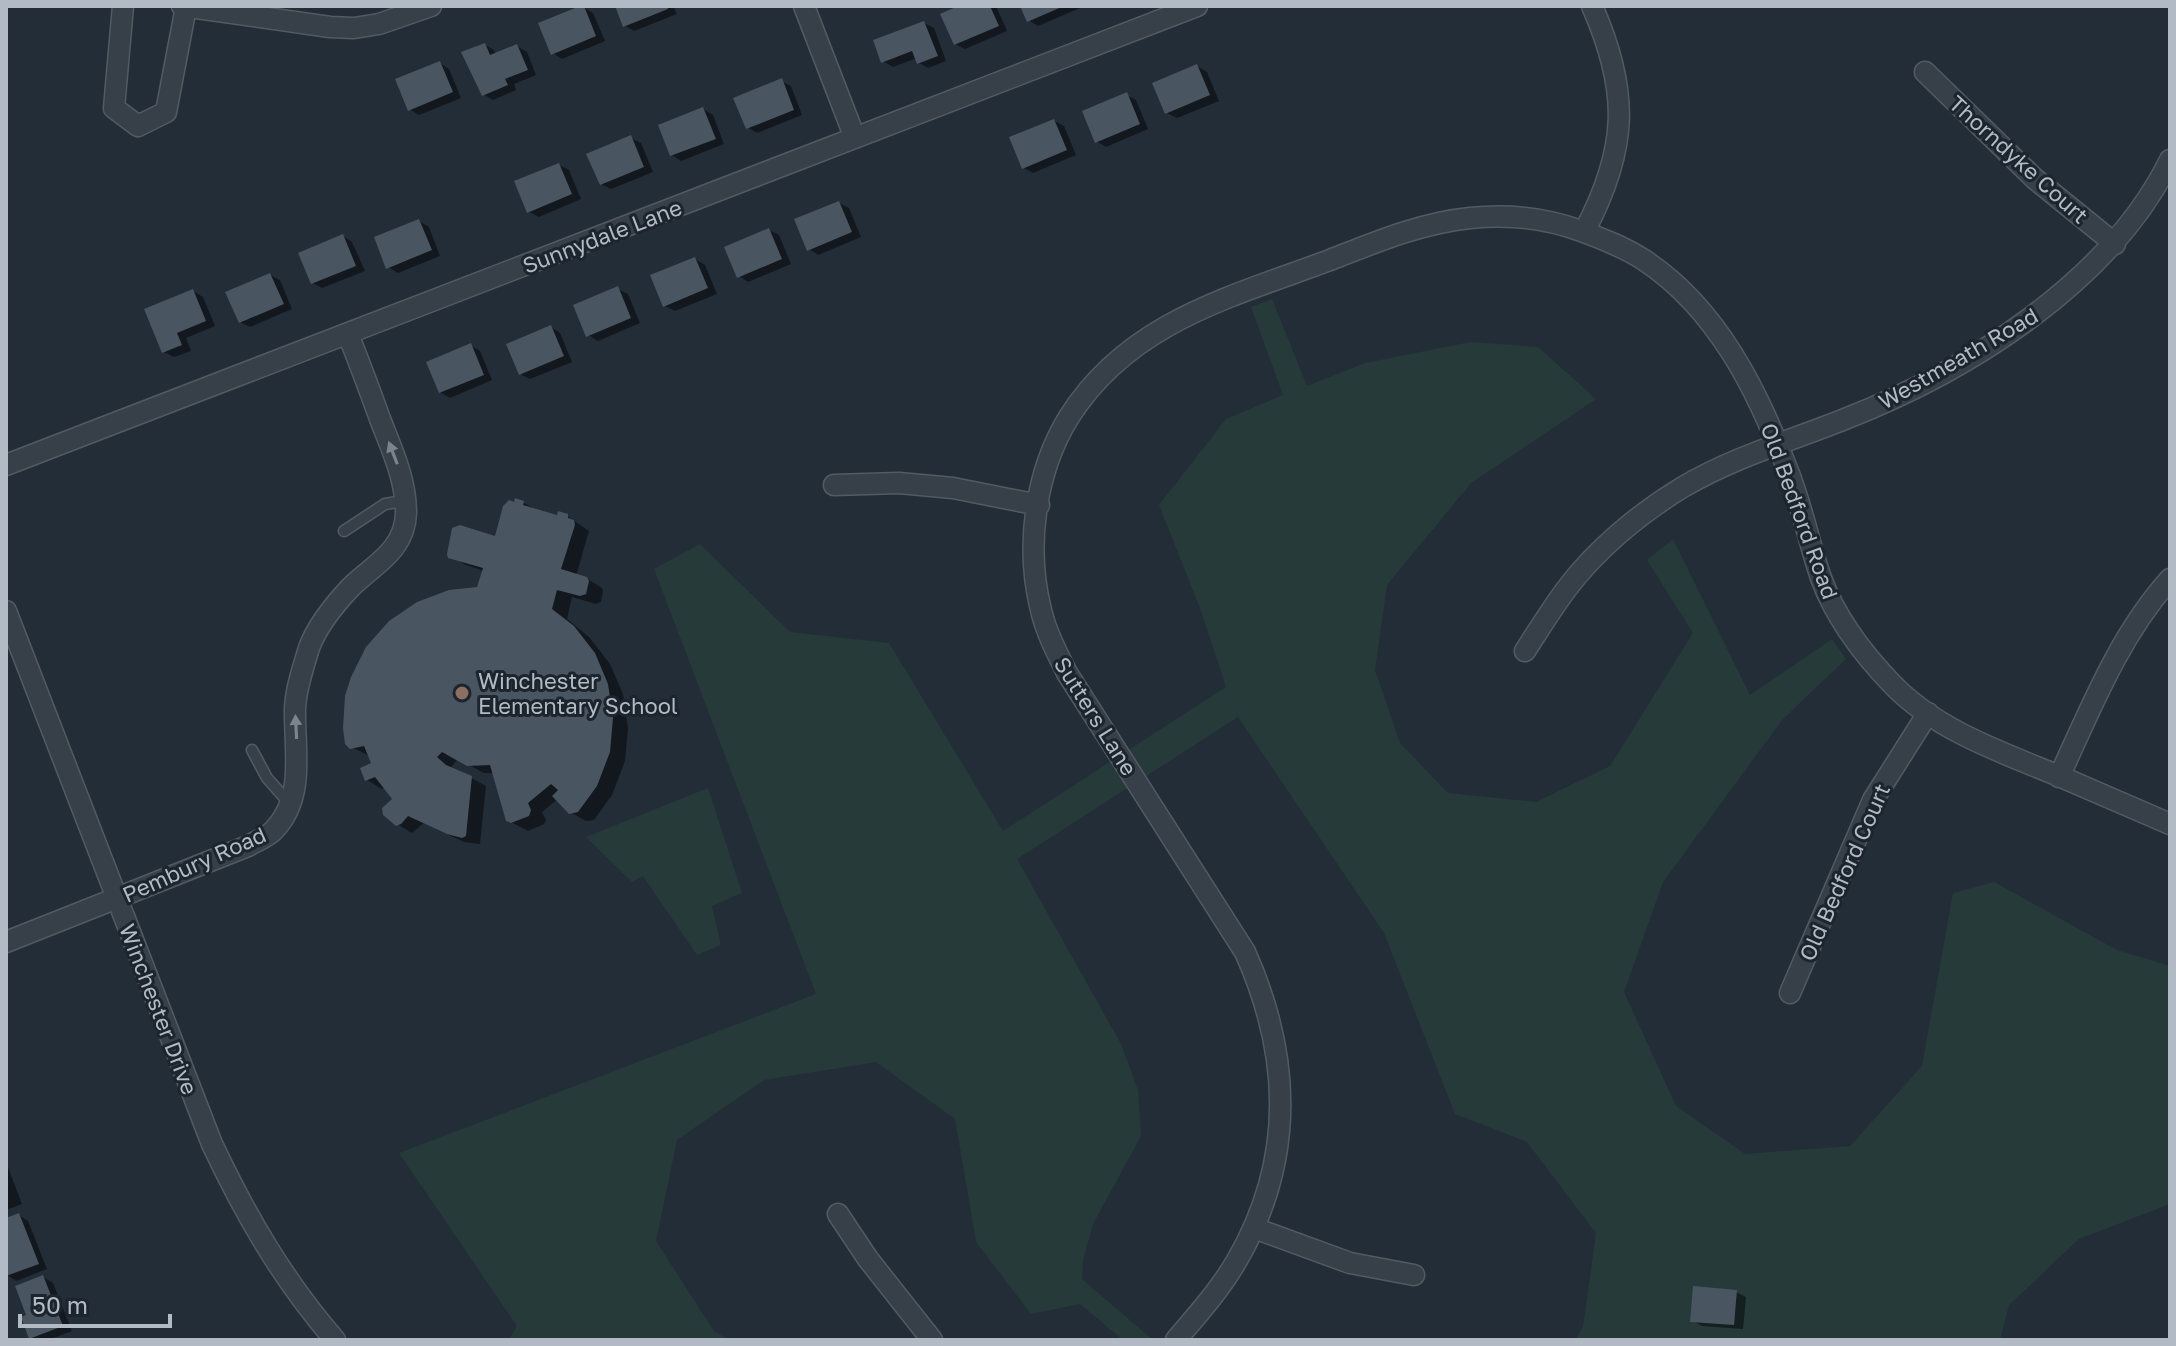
<svg xmlns="http://www.w3.org/2000/svg" width="2176" height="1346" font-family="'Golos Text',sans-serif">
  <style>
    .green { fill: #263a3a }
    .shadow { fill: #0007 }
    .building { fill: #4a5562 }
    .lines { fill: none; stroke-linecap: round; stroke-linejoin: round }
    .lane-casing { stroke: #525a64; stroke-width: 13 }
    .street-casing { stroke: #525a64; stroke-width: 23 }
    .lane { stroke: #373f49; stroke-width: 10 }
    .street { stroke: #373f49; stroke-width: 20 }
    .oneway { fill: #7b838d }
    .education-dot { fill: #8d6e63; stroke: #1c242e; stroke-width: 3 }
    .labels { text-anchor: middle; dominant-baseline: central; stroke-width: 6; stroke-linejoin: round; paint-order: stroke }
    .street-label { font-size: 22px; fill: #b2bac5; stroke: #1c242e }
    .poi-label { font-size: 22px; fill: #b2bac5; stroke: #1c242e; text-anchor: start }
  </style>
  <rect width="100%" height="100%" fill="#232d38"/>
  <path class="green" d="M1272,299L1307,386L1365,363L1470,342L1538,347L1596,399L1471,483L1387,585L1375,670L1400,743L1448,793L1536,802L1610,766L1693,633L1647,560L1673,539L1750,695L1832,639L1846,659L1783,719L1663,882L1624,992L1676,1106L1745,1154L1850,1146L1922,1066L1953,893L1994,882L2117,950L2170,966V1204L2079,1239L2009,1305L2000,1340H1575L1583,1327L1596,1233L1527,1142L1455,1114L1384,933L1238,717L1017,859L1121,1044L1138,1090L1141,1136L1093,1224L1083,1261L1082,1279L1153,1340H1123L1080,1304L1031,1314L976,1242L955,1119L876,1062L764,1080L677,1140L656,1241L714,1331L729,1340H509L517,1326L399,1153L816,994L654,569L700,544L790,632L889,643L1003,831L1226,687L1200,608L1159,505L1226,419L1283,395L1251,307Z
    M708,788L742,893L712,906L721,945L697,955L643,876L632,882L586,837Z"/>
  <path class="shadow" d="M617,6H673L677,14L634,31L624,25Z
    M964,6H996L1007,31L965,49L955,44Z
    M1022,6H1079L1080,8L1038,26L1028,20Z
    M583,7L593,13L605,41L562,59L553,53Z
    M924,23L934,28L946,61L928,68L919,63L917,58L893,67L883,61Z
    M485,45L494,50L496,55L517,46L527,52L536,75L514,84L516,90L493,100L483,94Z
    M440,63L449,69L461,98L419,115L409,109Z
    M1197,66L1207,72L1219,101L1177,118L1167,113Z
    M781,81L791,86L802,115L757,133L747,127Z
    M1127,95L1136,100L1148,129L1106,147L1096,141Z
    M703,109L713,115L724,144L681,161L672,155Z
    M1054,121L1064,126L1076,155L1033,173L1024,168Z
    M631,138L641,143L653,172L611,189L601,184Z
    M559,165L569,170L581,199L539,217L529,212Z
    M839,203L849,208L861,237L818,255L809,249Z
    M419,221L429,227L440,256L398,273L388,267Z
    M769,230L779,235L791,264L748,282L739,276Z
    M343,236L352,242L365,271L322,288L313,283Z
    M695,259L705,265L717,294L675,311L665,306Z
    M270,275L280,280L292,309L250,327L240,322Z
    M618,289L628,294L640,323L598,341L588,335Z
    M193,291L203,297L215,326L186,338L191,351L174,357L164,352Z
    M551,327L560,333L572,362L530,379L520,374Z
    M470,345L480,351L492,380L450,398L440,392Z
    M524,503L540,512L558,518L567,516L589,531L576,576L586,578L602,588L603,591L601,602L596,604L572,597L567,619L589,637L610,664L623,694L628,728L625,761L612,795L594,820L586,821L570,812L558,799L542,812L546,820L544,824L528,831L507,820L494,773H484L458,759L451,767L486,786L480,844L464,842L424,823L412,833L397,824L394,799L385,787L382,789L367,780L373,764L370,756L351,747L479,589L484,571L466,565L450,556L496,538Z
    M6,1162L22,1204L6,1210Z
    M19,1215L28,1221L47,1269L16,1281L6,1274V1220Z
    M43,1277L53,1283L72,1331L48,1340H35L31,1338L29,1316Z
    M1736,1292L1746,1297L1743,1329L1702,1326L1693,1321Z"/>
  <path class="building" d="M580,6H584L596,36L551,55L538,23Z
    M615,6H667L668,9L623,27Z
    M958,6H990L999,26L954,45L940,14Z
    M1020,6H1064L1027,22Z
    M924,21L938,56L917,64L912,51L881,63L873,40Z
    M485,43L490,55L517,44L528,70L505,79L508,85L482,96L461,52Z
    M440,61L453,92L408,111L395,79Z
    M1197,64L1210,95L1165,114L1152,83Z
    M782,78L794,110L746,129L733,98Z
    M1127,92L1140,124L1095,143L1082,111Z
    M703,107L716,139L670,156L658,125Z
    M1054,119L1067,150L1022,169L1009,137Z
    M631,135L644,167L600,185L586,154Z
    M559,163L572,194L527,213L514,181Z
    M839,201L852,232L807,251L794,219Z
    M419,219L432,250L386,269L374,237Z
    M769,228L782,259L737,278L724,247Z
    M343,234L356,266L311,284L298,253Z
    M695,257L708,288L663,307L650,275Z
    M270,273L284,304L239,323L225,292Z
    M618,286L631,318L586,337L573,305Z
    M193,289L206,321L177,333L182,345L162,353L144,309Z
    M551,325L564,356L519,375L506,344Z
    M471,343L484,375L439,393L426,362Z
    M515,498L524,501L523,505L557,515L558,511L568,514V518L574,520L575,525L561,569L587,577L589,581L586,594L580,596L557,590L552,609L574,626L595,653L608,684L613,718L610,752L597,786L578,812L569,814L552,796L558,790L551,784L528,803L531,810L529,816L511,823L506,821L490,765L467,766L442,752L437,757L446,765L472,776L466,836L462,838L447,834L408,816L401,824L396,826L383,815L382,808L392,799L375,777L365,781L360,768L371,763L364,746L350,749L345,744L343,728L345,696L351,677L366,647L389,621L417,602L449,590L477,587L483,568L448,558L447,554L452,528L460,525L495,536L503,506L509,500L514,502Z
    M19,1213L39,1264L6,1276V1218Z
    M43,1275L63,1326L29,1339L21,1317L26,1315L15,1286Z
    M1693,1286L1737,1290L1734,1325L1690,1322Z"/>
  <g class="lines">
    <defs>
      <path id="lane" d="M344,531L385,504L404,501
        M252,750L267,778L290,804"/>
      <path id="street" d="M123,6L114,108L138,126L166,112L186,7
        M182,6L330,27L354,28L379,24L431,6
        M804,6L855,138
        M1925,72L2035,179L2115,244
        M1584,232C1628,149 1630,92 1592,6
        M6,465L1197,6
        M834,485L899,483L953,488L1039,505
        M6,611L212,1144C246,1216 283,1280 335,1340
        M1525,651C1538,631 1551,610 1565,591C1595,550 1640,513 1683,487C1734,457 1790,441 1845,419C1968,371 2110,282 2170,160
        M2059,777C2091,708 2119,636 2170,579
        M6,942L248,846C256,841 268,837 274,830C306,797 294,749 295,708C296,688 303,668 309,648C317,626 334,605 350,588C373,565 405,551 406,513C406,479 392,450 380,419C370,391 359,362 348,334
        M1790,993L1873,800L1928,713
        M838,1214L868,1259L932,1340
        M1254,1228L1350,1263L1414,1275
        M1176,1340C1197,1315 1219,1291 1236,1262C1295,1161 1292,1057 1245,952L1067,673C1057,653 1046,632 1041,610C1025,547 1035,472 1069,417C1129,322 1231,297 1330,260C1376,242 1421,223 1470,218C1508,214 1546,218 1581,231C1603,239 1624,247 1644,260C1717,308 1758,391 1788,471C1802,506 1809,543 1821,578C1836,619 1863,654 1893,685C1938,731 2001,752 2059,776C2096,792 2133,808 2170,824"/>
    </defs>
    <use href="#lane" class="lane-casing"/>
    <use href="#street" class="street-casing"/>
    <use href="#lane" class="lane"/>
    <use href="#street" class="street"/>
  </g>
  <defs><path id="oneway-solid" d="M-6-.8H1V-3.2L6.5 0L1 3.2V.8H-6Z" transform="scale(2)"/></defs>
  <g class="oneway">
    <use href="#oneway-solid" transform="translate(393 453) rotate(-111)"/>
    <use href="#oneway-solid" transform="translate(296 727) rotate(-93)"/>
  </g>
  <circle class="education-dot" cx="462" cy="693" r="8"/>
  <g class="labels">
    <g class="street-label">
      <text transform="translate(2019 159) rotate(42)">Thorndyke Court</text>
      <text transform="translate(602 236) rotate(-21)">Sunnydale Lane</text>
      <text transform="translate(1958 358) rotate(-30)">Westmeath Road</text>
      <text transform="translate(1800 511) rotate(70)">Old Bedford Road</text>
      <text transform="translate(1096 716) rotate(58)">Sutters Lane</text>
      <text transform="translate(194 864) rotate(-24)">Pembury Road</text>
      <text transform="translate(1844 872) rotate(-66)">Old Bedford Court</text>
      <text transform="translate(159 1009) rotate(69)">Winchester Drive</text>
    </g>
    <g class="poi-label">
      <text x="478" y="680">Winchester<tspan x="478" dy="25">Elementary School</tspan></text>
    </g>
  </g>
  <rect width="2176" height="1346" fill="none" stroke="#b2bac5" stroke-width="16"/>
  <path d="M20 1314v12h150v-12" fill="none" stroke="#b2bac5" stroke-width="4"/>
  <text x="32" y="1314" font-size="24" fill="#b2bac5" stroke="#1c242e" stroke-width="6" paint-order="stroke">50 m</text>
</svg>
